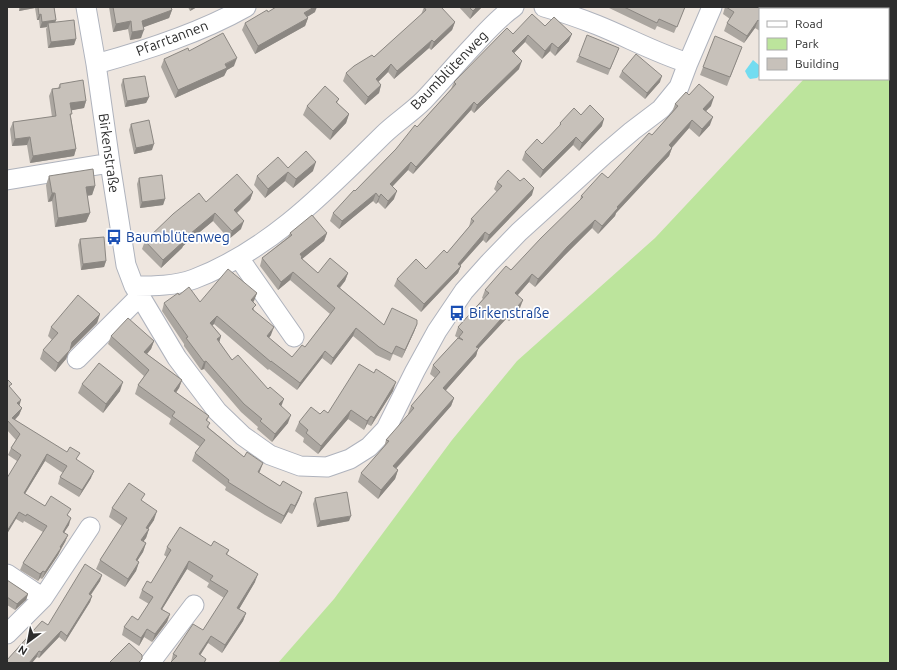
<svg xmlns="http://www.w3.org/2000/svg" width="897" height="670" font-family="Ubuntu,sans-serif">
  <style>
    .green { fill: #bce49c }
    .water { fill: #72dcf0 }
    .lines { fill: none; stroke-linecap: round; stroke-linejoin: round }
    .minor-casing { stroke: #afb3bd; stroke-width: 21 }
    .minor { stroke: #fff; stroke-width: 19 }
    .wall { fill: #aba6a0 }
    .shaded-wall { fill: #8b8782 }
    .building { fill: #c7c1ba; stroke: #8b8782 }
    .labels { text-anchor: middle; dominant-baseline: central; stroke-width: 3.5; stroke-linejoin: round; paint-order: stroke }
    .street-label { font-size: 14px; fill: #2d2d2d; stroke: #fff }
    .transit-label { font-size: 14px; fill: #164399; stroke: #fff; text-anchor: start }
  </style>
  <rect width="100%" height="100%" fill="#eee6df"/>
  <path class="green" d="M864,7H890V44L888,43V9H864Z
    M888,56L890,57V663H278L334,599L452,440L517,361L655,238L804,79H888Z"/>
  <path class="water" d="M753,60L760,66V75L757,78L750,79L748,77L745,71Z"/>
  <g class="lines">
    <defs>
      <path id="minor" d="M86,7L96,64L110,163L126,265L134,286L177,358L217,411L243,436L270,455L300,466L327,467L350,459L369,447L386,429L415,371L437,331L464,291L489,263L519,232L605,154L632,131L661,109L679,87L688,63L712,7
        M544,7C562,12 579,18 597,25C627,37 656,53 688,63
        M818,7L821,9
        M888,50L890,51
        M96,64C147,50 200,33 246,7
        M7,180L110,163
        M239,258L294,337
        M134,286C154,286 175,286 194,279C270,250 326,191 383,135C395,123 411,113 424,100C441,82 456,64 473,46C486,32 498,18 514,7
        M77,359L140,296
        M7,574L43,598
        M7,634L43,598L90,527
        M150,663L194,605"/>
    </defs>
    <use href="#minor" class="minor-casing"/>
    <use href="#minor" class="minor"/>
  </g>
  <path class="wall" d="M19,7H54L56,20L55,22L76,39L74,45L48,48L46,29L47,27L40,28L39,20H37L35,8L19,11Z
    M109,7H171L172,10L169,18L143,27L141,38L130,40L128,29L113,32Z
    M188,7H197L190,11Z
    M424,7L455,22L452,30L431,50L429,48L394,79L388,72L378,82L381,85L379,93L365,105L343,81L346,73L374,57L421,15Z
    M459,7H482L470,19Z
    M607,7H685L674,33L657,26L655,30Z
    M725,7H771L760,9V31L755,28L744,43L724,31L727,23L730,19L723,14Z
    M268,12H315L307,17L308,18L305,26L255,54L242,30L245,23Z
    M545,26L569,41L555,56L550,51L542,59L525,42L514,53L519,69L474,113L471,110L413,174L408,170L393,186L394,199L385,209L378,202L376,204L373,201L339,229L330,221L333,213L355,191L417,127L451,89L454,82L513,34Z
    M742,47L727,86L700,75L703,67Z
    M619,48L608,75L576,62L579,56Z
    M189,51L234,66L227,70L224,76L175,98L161,67L164,59Z
    M622,71L660,82L645,99L619,77Z
    M123,79L149,97L146,103L125,107L121,85Z
    M60,84L86,101L84,108L71,110V117L76,149L74,156L30,163L27,145L12,146L10,129L13,122L52,117L49,96L52,89L58,88Z
    M689,95L711,106L706,111L710,125L699,137L689,128L672,148L669,156L616,213L615,216L598,234L592,228L564,256L535,287L529,282L518,295L520,308L509,321L506,319L478,349L476,356L445,391L454,398L451,406L396,469L398,470L395,479L378,499L358,482L361,473L384,447L386,440L409,415L408,414L411,406L435,378L430,374L433,365L458,338L455,336L458,327L483,299L482,298L485,290L511,270L580,200L581,196L608,178L652,135L672,112L675,104Z
    M339,99L337,103L349,114L346,123L330,140L303,115L307,106Z
    M581,115L602,126L579,151L573,145L540,178L522,160L525,152L542,144L559,127L560,123Z
    M131,124L152,150L134,154L129,130Z
    M288,168L313,171L293,188L285,181L265,198L254,185L257,176Z
    M49,176L95,186L92,195L87,196L90,213L86,222L55,227L52,201L48,202L46,185Z
    M139,178L165,199L163,205L140,208L137,184Z
    M497,182L532,195L486,243L483,240L460,266H461L458,273L421,312L394,286L397,279L426,269L447,253L469,227L471,219L497,192L494,189Z
    M253,192L250,200L237,213L241,229L229,239L213,221L183,246L182,248L161,268L142,249L145,241L206,202Z
    M290,233H327L324,241L302,259L318,273H348L345,281L340,288L384,325L417,324L414,332L402,358L393,354L390,361L376,355L353,336L331,365L322,358L297,390L269,369L268,370L214,324L212,325L221,336L219,342L232,360L281,406L288,423L272,442L257,429L258,427L241,412L204,369L201,370L184,346V344L162,311L164,303L179,295L200,302L257,293L253,302L254,310L271,335L269,338L292,357L305,347L330,314L290,280L278,290L260,266L262,258L288,237Z
    M80,239L106,261L104,267L81,270L78,245Z
    M100,314L97,323L69,351L66,359L55,372L40,359L43,350L52,340L48,336L51,327Z
    M111,336L154,341L151,349L147,354L182,380L179,388L176,393L209,416L207,421L209,428L244,457L263,463L259,473L280,486L302,492L299,500L292,514L288,512L281,524L265,515L225,490L226,487L192,461L195,453L200,447L169,424L171,419L135,394L138,385L144,376L108,344Z
    M7,379L10,388L19,406L22,408L19,415L15,420L77,460L91,478L79,497L58,484L60,477L63,473L45,461L25,494L45,506L69,516V525L64,532L68,535L65,542L61,549L58,555L42,579L40,578L38,581L20,570L23,563L43,532L24,521L23,523L16,519L17,461L8,455L11,448L16,440L7,430Z
    M82,384L120,391L103,413L78,393Z
    M393,391L371,426L367,424L364,430L348,419L318,454L303,442L304,438L295,431L299,422L320,414L328,413Z
    M315,498L349,521L317,527L313,504Z
    M142,501L154,520L148,529H149L146,538L143,541L146,543L143,552L137,561L139,562L136,571L125,587L96,569L100,560L122,526L109,517L112,508Z
    M211,546L229,550L227,555L255,582L239,609L246,613L243,621L222,653L208,643L171,662L173,654L203,630L224,598L207,587L209,583L187,569L162,609L170,614L167,622L152,642L144,637L139,646L122,635L124,627L138,620L149,604L139,598L142,590L151,583L167,557L164,555L167,547Z
    M102,575L100,581L91,595L92,596L90,602L65,642L59,637L39,658L37,657L48,625Z
    M7,580L28,594L26,600L15,610L7,605Z"/>
  <path class="shaded-wall" d="M21,7H35V8L19,11Z
    M192,7H197L190,11Z
    M314,7H317L315,12L302,20L304,13Z
    M477,7H482L470,19L473,11Z
    M172,10L169,18L139,29L142,21Z
    M41,14L39,20H37L39,15Z
    M308,18L305,26L255,54L258,46Z
    M56,20L54,26L48,23L47,27L40,28L42,22Z
    M758,20L755,28L744,43L747,36Z
    M131,21L128,29L113,32L116,24Z
    M455,22L452,30L431,50L434,42Z
    M144,30L141,38L130,40L132,32Z
    M572,34L569,41L555,56L558,48Z
    M528,35L525,42L509,58L512,51Z
    M76,39L74,45L48,48L51,42Z
    M432,40L429,48L394,79L397,71Z
    M552,43L550,51L542,59L545,51Z
    M237,58L234,66L227,70L224,76L175,98L178,90Z
    M522,61L519,69L474,113L477,105Z
    M391,64L388,72L373,87L376,79Z
    M662,76L660,82L645,99L647,93Z
    M381,85L379,93L365,105L368,97Z
    M149,97L146,103L125,107L127,101Z
    M714,97L711,106L700,117L703,109Z
    M86,101L84,108L68,111L70,103Z
    M474,102L471,110L413,174L416,167Z
    M349,114L346,123L330,140L333,131Z
    M713,117L710,125L699,137L702,129Z
    M604,119L602,126L579,151L582,143Z
    M692,120L689,128L666,154L669,145Z
    M30,137L27,145L12,146L15,139Z
    M576,137L573,145L540,178L543,170Z
    M154,144L152,150L134,154L136,148Z
    M672,148L669,156L616,213L615,216L598,234L602,226L617,207Z
    M76,149L74,156L30,163L33,156Z
    M316,162L313,171L293,188L296,179Z
    M411,162L408,170L387,192L390,184Z
    M288,172L285,181L265,198L268,189Z
    M95,186L92,195L83,196L86,187Z
    M534,188L532,195L486,243L489,235Z
    M397,191L394,199L385,209L388,201Z
    M253,192L250,200L231,218L234,210Z
    M52,193H55L52,201L48,202Z
    M376,193L373,201L339,229L342,221Z
    M381,194L378,202L376,204L379,197Z
    M165,199L163,205L140,208L142,202Z
    M90,213L86,222L55,227L58,218Z
    M215,213L213,221L183,246L182,248L161,268L163,260L184,239Z
    M595,220L592,228L564,256L535,287L538,279L567,247Z
    M244,221L241,229L229,239L232,231Z
    M485,232L483,240L455,271L458,264Z
    M327,233L324,241L302,259L298,266L300,254Z
    M106,261L104,267L81,270L83,264Z
    M461,266L458,273L421,312L424,304Z
    M293,272L290,280L278,290L281,282Z
    M348,273L345,281L334,294L337,286Z
    M532,274L529,282L512,301L515,293Z
    M257,293L254,301L248,308L251,300Z
    M523,300L520,308L509,321L512,313Z
    M509,310L506,319L478,349L476,356L440,397L443,388L476,347Z
    M100,314L97,323L69,351L66,359L55,372L58,363L72,342Z
    M217,316L214,324L207,331L210,323Z
    M417,324L414,332L402,358L405,350Z
    M274,327L271,335L264,344L267,336Z
    M356,328L353,336L331,365L333,358Z
    M221,336L219,343L217,339Z
    M154,341L151,349L141,361L144,352Z
    M325,351L322,358L297,390L300,383Z
    M206,361L204,369L201,370L204,362Z
    M182,380L179,388L171,399L174,391Z
    M123,382L120,391L103,413L106,404Z
    M396,382L393,391L371,426L374,418Z
    M454,398L451,406L390,475L393,466Z
    M284,399L281,407L279,404Z
    M21,400L19,407L17,403Z
    M22,408L19,415L10,424L12,418Z
    M351,410L348,419L318,454L321,446Z
    M291,415L288,423L272,442L275,434Z
    M371,416L364,430L367,421Z
    M47,454L45,461L21,500L24,493Z
    M263,463L260,471L255,480L258,472Z
    M398,470L395,479L378,499L381,490Z
    M94,471L91,478L79,497L82,490Z
    M302,492L299,500L292,514L295,506Z
    M291,504L288,512L281,524L284,516Z
    M157,511L154,520L143,536L146,528Z
    M19,512L16,519L7,534V531Z
    M351,516L349,521L317,527L320,521Z
    M71,518L69,525L60,539L63,532Z
    M149,529L146,538L138,549L141,540Z
    M68,535L65,542L61,549L58,555L42,579L45,572Z
    M146,543L143,552L132,569L136,560Z
    M189,561L187,569L158,616L161,609Z
    M139,562L136,571L125,587L128,579Z
    M43,571L40,578L38,581L40,574Z
    M258,574L255,582L235,616L237,608Z
    M102,575L100,581L87,600L89,594Z
    M28,594L26,600L15,610L17,604Z
    M92,596L90,602L65,642L67,636Z
    M246,613L243,621L222,653L225,645Z
    M170,614L167,622L152,642L155,634Z
    M147,629L144,637L139,646L141,638Z
    M61,631L59,637L39,658L41,652Z
    M211,636L208,643L196,662L199,654Z
    M39,651L37,657L32,663H29Z"/>
  <path class="building" d="M38,7H54L56,20L42,22L41,14L39,15Z
    M113,7H171L172,10L142,21L144,30L132,32L131,21L116,24Z
    M276,7H314L304,13L308,18L258,46L245,23L267,10L268,12Z
    M424,7H441L455,22L434,42L432,40L397,71L391,64L376,79L381,85L368,97L346,73L354,66L372,55L374,57L426,10Z
    M469,7H477L473,11Z
    M624,7H685L677,27L659,19L657,23Z
    M726,7H771L774,9H760V22L758,20L747,36L727,23L734,12Z
    M776,7H793L796,9H774Z
    M532,14L545,26L554,17L572,34L558,48L552,43L545,51L528,35L512,51L522,61L477,105L474,102L416,167L411,162L390,184L397,191L388,201L381,194L379,197L376,193L342,221L333,213L354,190L355,191L396,149L415,125L417,127L456,84L454,82L507,28L513,34Z
    M74,20L76,39L51,42L48,23Z
    M223,33L237,58L225,64L227,68L178,90L164,59L188,48L189,51Z
    M587,35L619,48L610,69L579,56Z
    M715,36L742,47L730,77L703,67Z
    M636,54L662,76L647,93L622,71Z
    M145,76L149,97L127,101L123,79Z
    M83,80L86,101L70,103L72,114H70L76,149L33,156L30,137L15,139L13,122L56,116L52,89L60,88V84Z
    M699,84L714,97L703,109L713,117L702,129L692,120L669,145L672,148L617,207L618,208L602,226L595,220L567,247L538,279L532,274L515,293L523,300L512,313L509,310L476,347L479,348L443,388L454,398L393,466L398,470L381,490L361,473L389,441L386,440L414,408L411,406L440,372L433,365L458,338L463,340L459,337L463,332L458,327L489,293L485,290L506,266L511,270L541,238L583,197L581,196L602,173L608,178L649,133L652,135L678,106L675,104L686,92L689,95Z
    M325,86L339,99L336,102L349,114L333,131L307,106Z
    M590,105L604,119L582,143L576,137L543,170L525,152L537,139L542,144L561,124L560,123L574,108L581,115Z
    M149,120L154,144L136,148L131,124Z
    M306,151L316,162L296,179L288,172L268,189L257,176L278,157L288,168Z
    M93,169L95,186L86,187L90,213L58,218L55,193H52L49,176Z
    M508,170L520,181L524,178L534,188L489,235L485,232L458,264L461,266L424,304L397,279L416,259L426,269L444,250L447,253L474,221L471,219L502,186L497,182Z
    M237,174L253,192L234,210L244,221L232,231L215,213L184,239L185,240L163,260L145,241L173,214L199,193L206,202Z
    M162,175L165,199L142,202L139,178Z
    M312,215L327,233L300,254L302,257L301,258L318,273L330,258L348,273L337,286L384,325L392,308L417,320V324L405,350L396,346L392,354L379,347L356,328L333,358L325,351L300,383L271,361V362L217,316L210,323L221,336L217,339L232,360L238,355L268,389L270,387L284,399L279,404L291,415L275,434L260,421L262,419L244,404L206,361L204,362L186,338L188,337L164,303L178,293L179,295L189,287L200,302L228,269L257,293L251,300L256,305L252,309L274,327L267,336L292,357L302,345L305,347L335,308L293,272L281,282L262,258L292,235L290,233Z
    M104,237L106,261L83,264L80,239Z
    M78,295L100,314L72,342L70,350L58,363L43,350L58,333L51,327Z
    M128,318L154,341L144,352L182,380L174,391L209,416L206,420L210,423L207,427L244,457L247,452L263,463L258,472L280,486L283,481L302,492L295,506L291,504L284,516L268,507L228,482L229,480L195,453L205,440L172,416L175,412L138,385L149,370L111,336Z
    M99,363L123,382L106,404L82,384Z
    M359,364L374,373L376,369L396,382L374,418L371,416L367,421L351,410L321,446L306,433L308,430L299,422L311,407L320,414L324,410L328,413Z
    M7,379L12,384L9,386L21,400L17,403L22,408L12,418L67,452L70,447L80,453L76,459L94,471L82,490L60,477L67,466L47,454L24,493L45,506L51,496L71,509L67,515L71,518L63,532L68,535L60,547L61,548L45,572L43,571L40,574L23,563L47,526L27,514L26,516L19,512L7,531V478L21,455L11,448L20,434L7,420Z
    M129,483L145,494L141,500L157,511L146,528L149,529L141,540L146,543L136,560L139,562L128,579L100,560L127,518L112,508Z
    M347,492L351,516L320,521L315,498Z
    M180,527L211,546L214,541L229,550L226,554L258,574L237,608L246,613L225,645L211,636L199,654L206,659L204,663H170L177,656L173,654L193,624L203,630L228,591L210,580L213,576L189,561L161,609L170,614L155,634L147,629L141,638L124,627L132,616L138,620L153,597L142,590L147,581L151,583L171,550L167,547Z
    M85,564L102,575L89,594L92,596L67,636L61,631L41,652L39,651L29,663H7V660L42,621L48,625Z
    M7,580L28,594L17,604L7,597Z
    M129,643L142,655V659L138,663H109Z"/>
  <defs>
    <symbol id="bus-bare" viewBox="-9 -9 18 18"><path d="M-5-6H5V4H4V6H2V4H-2V6H-4V4H-5ZM-3.5-4V0h7V-4ZM-3.5 1.2v1.5H-2V1.2ZM2 1.2v1.5H3.5V1.2Z" fill="#1a4fb4" stroke="#fff" stroke-width="2.5" paint-order="stroke"/></symbol>
  </defs>
  <g fill-rule="evenodd">
    <use href="#bus-bare" x="103" y="226" width="22" height="22"/>
    <use href="#bus-bare" x="446" y="302" width="22" height="22"/>
  </g>
  <g class="labels">
    <g class="street-label">
      <text transform="translate(172 38) rotate(-21)">Pfarrtannen</text>
      <text transform="translate(449 70) rotate(-46)">Baumblütenweg</text>
      <text transform="translate(109 153) rotate(82)">Birkenstraße</text>
    </g>
    <g class="transit-label">
      <text x="126" y="237">Baumblütenweg</text>
      <text x="469" y="313">Birkenstraße</text>
    </g>
  </g>
  <rect width="897" height="670" fill="none" stroke="#2d2d2d" stroke-width="16"/>
  <rect x="759" y="8" width="130" height="72" fill="#ffffff" stroke="#ababab"/>
  <rect x="767" y="21" width="20" height="6" fill="#ffffff" stroke="#ababab"/>
  <text x="795" y="28" font-size="12" fill="#2d2d2d">Road</text>
  <rect x="767" y="38" width="20" height="12" fill="#bce49c" stroke="#ababab"/>
  <text x="795" y="48" font-size="12" fill="#2d2d2d">Park</text>
  <rect x="767" y="58" width="20" height="12" fill="#c7c1ba" stroke="#ababab"/>
  <text x="795" y="68" font-size="12" fill="#2d2d2d">Building</text>
  <g transform="translate(28 642) rotate(212)" stroke="#ffffff" stroke-width="3" paint-order="stroke">
  <path d="M0-3L7 15L0 10L-7 15Z" fill="#2d2d2d"/>
  <text y="-6" font-size="11" font-weight="bold" text-anchor="middle" fill="#2d2d2d">N</text>
  </g>
</svg>
